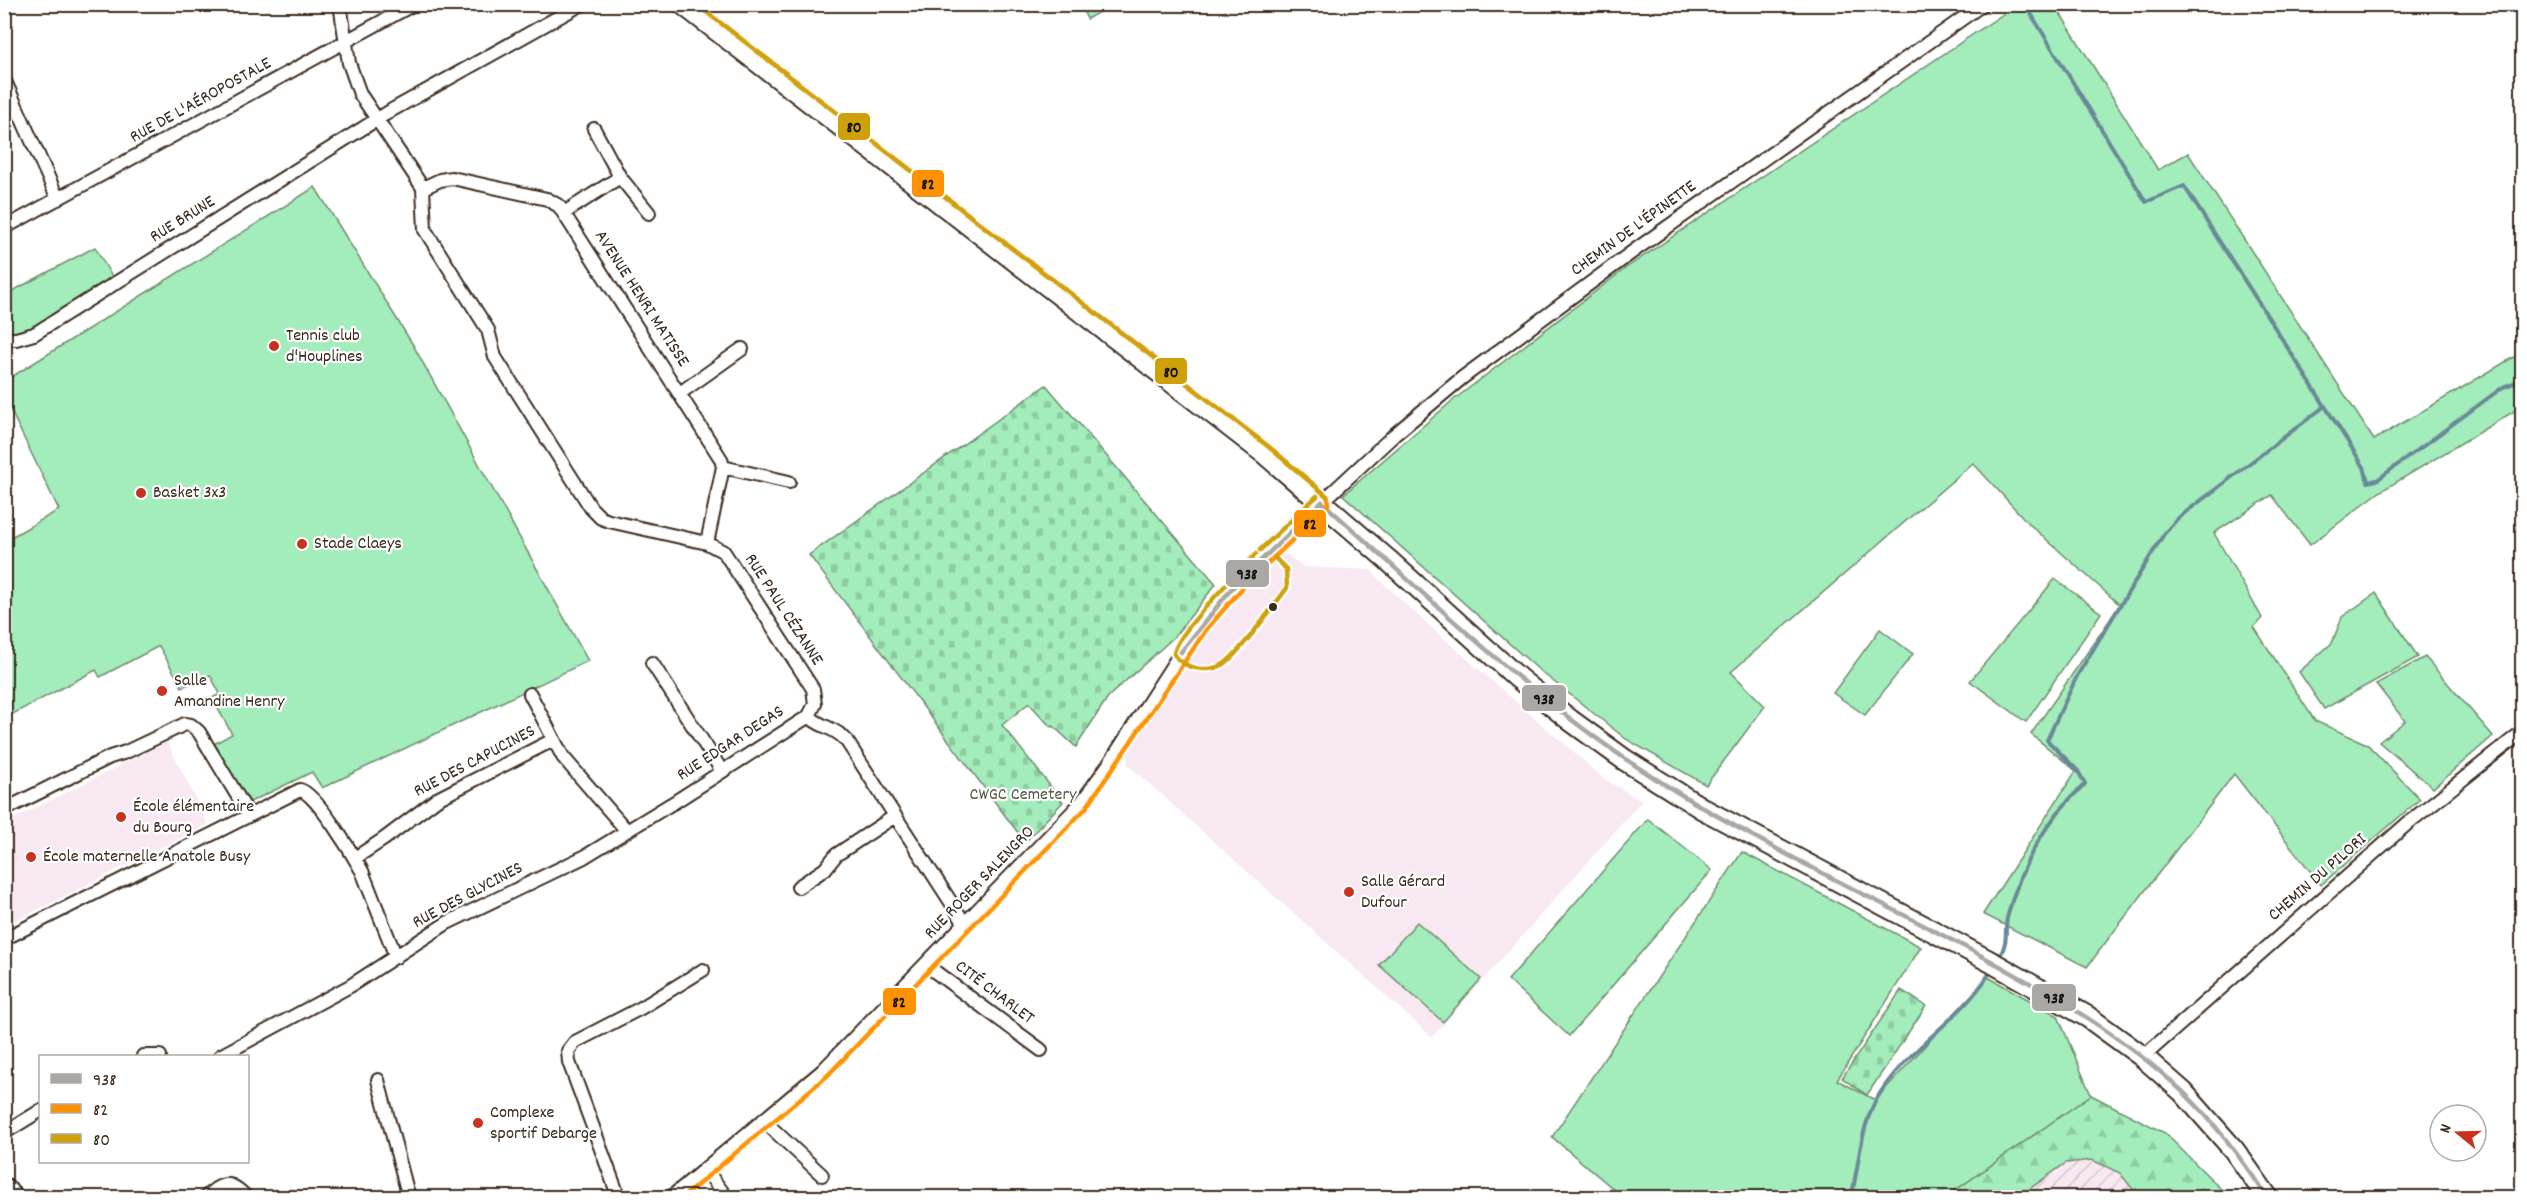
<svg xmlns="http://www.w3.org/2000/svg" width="2527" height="1202" font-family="Dekko,sans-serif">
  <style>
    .built { fill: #f8e8f2 }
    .industrial { fill: url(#industrial-furrows) }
    .green { fill: #a3ecbb; stroke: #6f8b6c; stroke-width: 1.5 }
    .forest { fill: url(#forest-firs); stroke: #6f8b6c; stroke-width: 1.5 }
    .cemetery { fill: url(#cemetery-stones); stroke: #6f8b6c; stroke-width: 1.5 }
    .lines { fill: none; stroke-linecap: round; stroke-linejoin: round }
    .stream { stroke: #6a8998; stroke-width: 4 }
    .street-casing { stroke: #3b2a1e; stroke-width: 16 }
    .secondary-casing { stroke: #3b2a1e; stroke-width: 21 }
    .primary-casing { stroke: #3b2a1e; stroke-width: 24 }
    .street { stroke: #fff; stroke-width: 12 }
    .secondary { stroke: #fff; stroke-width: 16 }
    .primary { stroke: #fff; stroke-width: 20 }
    .bus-1-casing { stroke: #fff; stroke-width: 9 }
    .bus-2-casing { stroke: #fff; stroke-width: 9 }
    .bus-3-casing { stroke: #fff; stroke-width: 9 }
    .bus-1 { stroke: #aaa7a4; stroke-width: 4.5 }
    .bus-2 { stroke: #ff9200; stroke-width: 4.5 }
    .bus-3 { stroke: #cea10a; stroke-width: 4.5 }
    .poi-dot { fill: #c8321e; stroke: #fff; stroke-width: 2 }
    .bus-dot { fill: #3b2a1e; stroke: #fff; stroke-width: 2 }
    .labels { text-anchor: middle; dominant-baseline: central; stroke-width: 4.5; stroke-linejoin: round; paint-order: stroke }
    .street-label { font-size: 18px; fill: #3b2a1e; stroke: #fff }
    .poi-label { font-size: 18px; fill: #3b2a1e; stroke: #fff; text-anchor: start }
    .park-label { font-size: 18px; fill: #555a45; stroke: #fff }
    .line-badge { stroke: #fff; stroke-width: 2 }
    .pale-badge-label { font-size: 16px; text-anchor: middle; font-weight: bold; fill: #111 }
  </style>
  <defs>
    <pattern id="industrial-furrows" width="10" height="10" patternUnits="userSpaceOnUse" patternTransform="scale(1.5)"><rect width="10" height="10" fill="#f8e8f2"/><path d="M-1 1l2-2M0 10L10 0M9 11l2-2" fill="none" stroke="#d6c7cf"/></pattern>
    <pattern id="forest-firs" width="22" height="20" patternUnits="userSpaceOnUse" patternTransform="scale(1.5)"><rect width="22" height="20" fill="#a3ecbb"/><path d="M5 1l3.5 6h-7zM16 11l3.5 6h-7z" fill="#8dcba0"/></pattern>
    <pattern id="cemetery-stones" width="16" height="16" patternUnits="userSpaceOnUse" patternTransform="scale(1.5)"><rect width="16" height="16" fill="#a3ecbb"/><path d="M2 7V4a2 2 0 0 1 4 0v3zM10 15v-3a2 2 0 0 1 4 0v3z" fill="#8dcba0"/></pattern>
  </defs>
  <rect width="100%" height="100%" fill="#fff"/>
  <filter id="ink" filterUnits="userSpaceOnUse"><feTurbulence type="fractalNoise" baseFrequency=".0167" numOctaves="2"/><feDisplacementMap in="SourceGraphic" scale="12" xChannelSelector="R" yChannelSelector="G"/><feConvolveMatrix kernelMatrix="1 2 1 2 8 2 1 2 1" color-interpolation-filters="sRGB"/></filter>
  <g filter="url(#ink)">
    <path class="built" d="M1284,553L1304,567L1370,570L1407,606L1604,779L1642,801L1432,1037L1128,765V749L1199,637L1251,577Z
      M167,742L208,824L5,926V823Z"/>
    <path class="industrial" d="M2091,1095L2206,1198H1946Z"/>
    <path class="green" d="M2018,4L2055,5L2158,170L2188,153L2374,440L2522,352V419L2516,410L2378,493L2310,545L2272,495L2214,533L2262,618L2254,627L2315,721L2367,744L2420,799L2321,885L2234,774L2087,967L1983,914L2076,771L2031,734L2120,605L2029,524L1973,463L1731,672L1765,706L1706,785L1626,739L1539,670L1343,495L1452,401L1626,268Z
      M1080,5H1111L1087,19Z
      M315,187L413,345L588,661L322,788L312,772L248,803L212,745L232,734L212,698L220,694L210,675L182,687L159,646L100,677L96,670L5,718L4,541L59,510L5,399V381Z
      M95,247L112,277L31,328L14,333L6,331L5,295Z
      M2055,579L2101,613L2026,722L1970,681Z
      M2376,593L2418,657L2324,709L2299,672L2332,643L2342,617Z
      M1880,629L1913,654L1865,715L1833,693Z
      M2425,657L2493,736L2433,788L2379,742L2405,721L2376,684Z
      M1648,819L1712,870L1569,1036L1508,980Z
      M1742,852L1921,947L1837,1080L1875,1100L1988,977L2058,1016L2091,1095L1946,1197H1623L1552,1137Z
      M1417,922L1481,979L1443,1022L1379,965Z"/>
    <path class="forest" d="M2091,1095L2165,1133L2229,1197H2139L2120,1173L2092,1160L2066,1163L2018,1197H1946Z"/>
    <path class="cemetery" d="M1046,385L1216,584L1174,637L1108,697L1076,747L1053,726L1051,727L1029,703L1002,725L1063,802L1025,842L809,555Z
      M1901,990L1926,1006L1867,1095L1842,1078Z"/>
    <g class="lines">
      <path class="stream" d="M2025,4L2146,202L2184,186L2364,467L2368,482L2377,480L2503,387L2522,380
        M2001,954C2009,937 2004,932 2007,918C2021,865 2044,821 2085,784L2078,771L2047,740L2078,674L2164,534L2178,518L2325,406
        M1851,1198C1859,1165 1860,1130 1876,1100C1904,1050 1959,1022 1989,974"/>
      <defs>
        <path id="street" d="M340,4L349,63L360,94L423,188
          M4,79L58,199
          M594,129L620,177L649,213
          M423,188L425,230L488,330L495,357L591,508L601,518L609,521L707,543L724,552L813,689L815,704L809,716C819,727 835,727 846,740L965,924
          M423,188L440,180L452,178L547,199L559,206L721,459L723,467L707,543
          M564,213L620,177
          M4,228L414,4
          M4,339H16L34,334L392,110L582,4
          M680,393L742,349
          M723,467L789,482
          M652,663L722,771
          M530,694L563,757L627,831
          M673,803L809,716
          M4,810L110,757L126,752L185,724L191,725L199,732L249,815
          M355,858L384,839L437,799L553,740
          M798,887L825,869L836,855L895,816
          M4,939L300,790C316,793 353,855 362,871L396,957
          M926,965L1041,1050
          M143,1056H160
          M220,1056L350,986L447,923L584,857L671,804
          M2143,1057L2408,823L2522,732
          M378,1080L409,1198
          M764,1121L822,1175
          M4,1133L40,1111
          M705,1169L727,1198
          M205,1198C223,1181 230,1180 247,1198
          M619,1198L569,1062L568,1051L575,1042L641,1008L703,970
          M670,1198L822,1071L1081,803L1109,764L1181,652L1217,605L1263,557L1394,435L1462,378L1635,250L1983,4"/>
        <path id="secondary" d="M4,1186L16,1198"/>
        <path id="primary" d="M683,4L1264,453L1388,560L1518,678L1570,720L1625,760L1703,809L1993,963L2088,1017L2143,1057L2183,1092L2234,1150L2268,1198"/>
      </defs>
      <use href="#street" class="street-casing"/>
      <use href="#secondary" class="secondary-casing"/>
      <use href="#primary" class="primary-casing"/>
      <use href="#street" class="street"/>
      <use href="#secondary" class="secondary"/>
      <use href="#primary" class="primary"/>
      <defs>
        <path id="bus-1" d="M1322,502C1430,598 1533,701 1656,779C1760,845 1872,897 1980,955C2051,994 2122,1035 2182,1091C2215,1122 2242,1160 2268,1198
          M1181,652L1232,588L1322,502"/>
        <path id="bus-2" d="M682,1198L827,1076L1086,808L1206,630L1245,585L1327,507L1329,502L1327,496L1269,447L696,4"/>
        <path id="bus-3" d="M696,4L1269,447L1327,496
          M1260,550L1317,496
          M1256,554C1240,570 1175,635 1174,654C1184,670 1209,673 1224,664C1238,655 1276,603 1287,588L1286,569L1274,557"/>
      </defs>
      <use href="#bus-1" class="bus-1-casing"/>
      <use href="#bus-2" class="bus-2-casing"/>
      <use href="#bus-3" class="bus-3-casing"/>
      <use href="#bus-1" class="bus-1"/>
      <use href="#bus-2" class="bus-2"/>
      <use href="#bus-3" class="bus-3"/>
    </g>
  </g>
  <g class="poi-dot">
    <circle cx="274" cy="346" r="6"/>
    <circle cx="141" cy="493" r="6"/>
    <circle cx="302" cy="544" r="6"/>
    <circle cx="162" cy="691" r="6"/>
    <circle cx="121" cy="817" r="6"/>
    <circle cx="31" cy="857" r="6"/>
    <circle cx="1349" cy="892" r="6"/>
    <circle cx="478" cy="1123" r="6"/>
  </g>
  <circle class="bus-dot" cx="1273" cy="607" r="5"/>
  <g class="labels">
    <g class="street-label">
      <text transform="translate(201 101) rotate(-29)">RUE DE L'AÉROPOSTALE</text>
      <text transform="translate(183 220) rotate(-32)">RUE BRUNE</text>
      <text transform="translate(1634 229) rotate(-36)">CHEMIN DE L'ÉPINETTE</text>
      <text transform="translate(641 299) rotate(57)">AVENUE HENRI MATISSE</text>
      <text transform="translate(783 610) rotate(57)">RUE PAUL CÉZANNE</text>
      <text transform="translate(731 744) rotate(-33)">RUE EDGAR DEGAS</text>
      <text transform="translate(475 762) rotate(-28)">RUE DES CAPUCINES</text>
      <text transform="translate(2318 878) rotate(-41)">CHEMIN DU PILORI</text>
      <text transform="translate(980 883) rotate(-46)">RUE ROGER SALENGRO</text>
      <text transform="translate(468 896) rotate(-28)">RUE DES GLYCINES</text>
      <text transform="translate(994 993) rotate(37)">CITÉ CHARLET</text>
    </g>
    <g class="poi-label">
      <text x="286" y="336">Tennis club<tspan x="286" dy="21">d'Houplines</tspan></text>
      <text x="153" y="493">Basket 3x3</text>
      <text x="314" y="544">Stade Claeys</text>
      <text x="174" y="681">Salle<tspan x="174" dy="21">Amandine Henry</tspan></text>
      <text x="133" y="807">École élémentaire<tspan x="133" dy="21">du Bourg</tspan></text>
      <text x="43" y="857">École maternelle Anatole Busy</text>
      <text x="1361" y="882">Salle Gérard<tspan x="1361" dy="21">Dufour</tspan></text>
      <text x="490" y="1113">Complexe<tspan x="490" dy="21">sportif Debarge</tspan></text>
    </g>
    <g class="park-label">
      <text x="1023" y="795">CWGC Cemetery</text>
    </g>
  </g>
  <g class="line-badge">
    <rect x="837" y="112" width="34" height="29" rx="6" fill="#cea10a"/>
    <rect x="911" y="169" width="34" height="29" rx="6" fill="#ff9200"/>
    <rect x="1154" y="357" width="34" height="28" rx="6" fill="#cea10a"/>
    <rect x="1293" y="509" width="34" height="29" rx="6" fill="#ff9200"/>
    <rect x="1225" y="559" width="45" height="29" rx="6" fill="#aaa7a4"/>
    <rect x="1521" y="684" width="46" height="28" rx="6" fill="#aaa7a4"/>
    <rect x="2031" y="983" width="46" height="29" rx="6" fill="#aaa7a4"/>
    <rect x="882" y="987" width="35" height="29" rx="6" fill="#ff9200"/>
  </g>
  <g class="pale-badge-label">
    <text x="854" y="132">80</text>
    <text x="928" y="189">82</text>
    <text x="1171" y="377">80</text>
    <text x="1310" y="529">82</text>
    <text x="1247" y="579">938</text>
    <text x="1544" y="704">938</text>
    <text x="2054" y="1003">938</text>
    <text x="899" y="1007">82</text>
  </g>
  <rect width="2527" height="1202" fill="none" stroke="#fff" stroke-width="24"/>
  <rect x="12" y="12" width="2503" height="1178" fill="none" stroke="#3b2a1e" stroke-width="2" filter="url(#ink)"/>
  <rect x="39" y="1055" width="210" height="108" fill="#ffffff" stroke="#b1aaa5" stroke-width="1.5"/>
  <rect x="51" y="1074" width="30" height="9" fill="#aaa7a4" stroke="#b1aaa5" stroke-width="1.5"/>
  <text x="93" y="1085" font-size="18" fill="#3b2a1e">938</text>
  <rect x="51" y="1104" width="30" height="9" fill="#ff9200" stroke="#b1aaa5" stroke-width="1.5"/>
  <text x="93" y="1115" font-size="18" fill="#3b2a1e">82</text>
  <rect x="51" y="1134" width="30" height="9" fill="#cea10a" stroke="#b1aaa5" stroke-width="1.5"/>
  <text x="93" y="1145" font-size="18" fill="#3b2a1e">80</text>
  <g transform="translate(2458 1133) rotate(289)"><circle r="28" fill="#ffffff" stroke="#b1aaa5" stroke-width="1.5"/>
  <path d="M0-4.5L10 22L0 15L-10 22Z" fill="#c8321e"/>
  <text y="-9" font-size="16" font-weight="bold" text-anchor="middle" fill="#3b2a1e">N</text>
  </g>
</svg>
